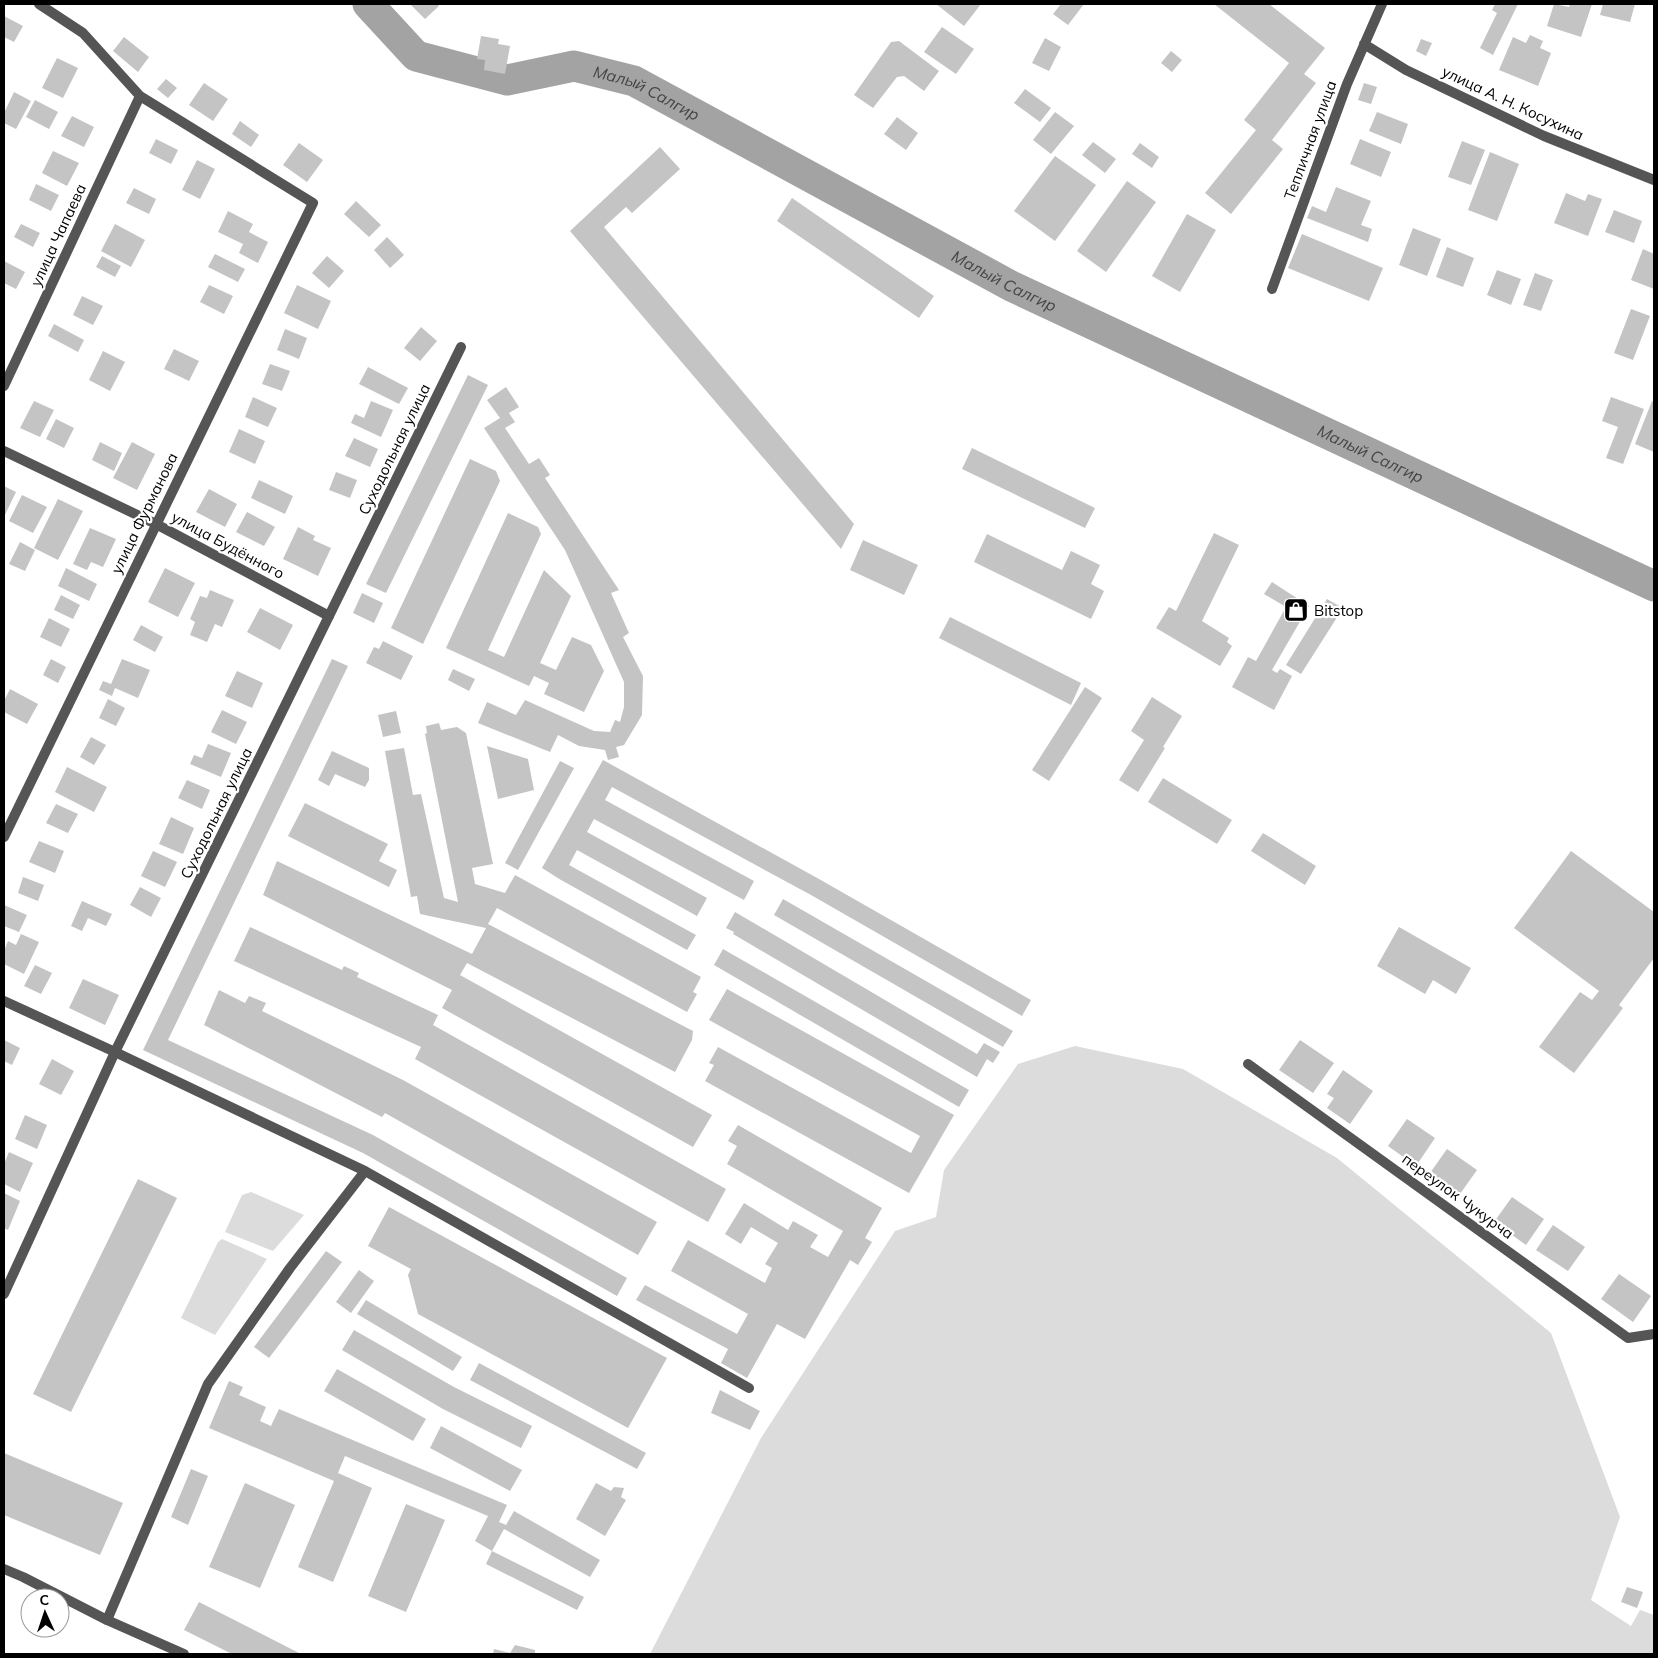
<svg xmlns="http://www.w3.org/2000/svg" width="1658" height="1658" font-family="Mulish,sans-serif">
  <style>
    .green { fill: #dcdcdc }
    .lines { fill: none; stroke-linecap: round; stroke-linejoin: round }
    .river { stroke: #a3a3a3; stroke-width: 31 }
    .building { fill: #c4c4c4 }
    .minor { stroke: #555; stroke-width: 10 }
    .tertiary { stroke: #555; stroke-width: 10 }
    .labels { text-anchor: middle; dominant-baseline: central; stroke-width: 4.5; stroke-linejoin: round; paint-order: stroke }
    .street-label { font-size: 15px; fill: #000; stroke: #fff }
    .poi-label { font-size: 15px; fill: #000; stroke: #fff; text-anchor: start }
    .water-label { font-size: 16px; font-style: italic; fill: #444; stroke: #fff }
  </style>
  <rect width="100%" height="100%" fill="#fff"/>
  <path class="green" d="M1075,1046L1183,1069L1337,1158L1551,1333L1620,1517L1591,1600L1631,1626L1640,1610L1654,1615V1654H650L761,1438L895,1231L936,1217L944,1170L1018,1064Z
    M251,1192L304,1215L273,1251L225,1232L242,1195Z
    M222,1239L267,1259L215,1335L181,1318L218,1242Z"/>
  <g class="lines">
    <path class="river" id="s1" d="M368,4L416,56L507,80L574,66L634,81L1011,286L1654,586"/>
  </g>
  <path class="building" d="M410,4H437L439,6L425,19Z
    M936,4H981L964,26Z
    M1061,4H1084L1068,25L1053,14Z
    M1214,4H1269L1325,48L1304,74L1316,83L1272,140L1283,149L1231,214L1205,193L1256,130L1244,120L1289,63Z
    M1495,4H1518L1493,55L1480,48L1497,13L1492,10Z
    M1554,4L1569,7L1570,4H1592L1581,37L1547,26Z
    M1603,4H1635L1630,22L1600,15Z
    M4,16L23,26L14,42L4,37Z
    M942,27L974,49L956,74L924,52Z
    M1530,35L1543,41L1540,48L1551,53L1538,86L1499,70L1513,37L1526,43Z
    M481,36L499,39L498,44L510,46L505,74L484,70L485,60L477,59Z
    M124,37L149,57L138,72L113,51Z
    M1045,38L1061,47L1049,71L1032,63Z
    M1421,39L1432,43L1426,56L1416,51Z
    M899,41L939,71L924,91L904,76L897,77L873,108L854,95L891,42Z
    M1171,51L1182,60L1172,72L1161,63Z
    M57,58L78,68L63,98L42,88Z
    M166,79L177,88L168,98L157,89Z
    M204,83L228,99L213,121L189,105Z
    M1364,83L1377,87L1371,104L1358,100Z
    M1025,89L1051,108L1040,122L1014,103Z
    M14,92L31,101L16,129L4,123V113Z
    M35,100L58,112L49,129L26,117Z
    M1055,112L1074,126L1051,154L1033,140Z
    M1377,112L1408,124L1401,144L1369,131Z
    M72,116L94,127L84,147L61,136Z
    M897,117L918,133L906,150L884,134Z
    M240,121L259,135L251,147L232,134Z
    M156,139L178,150L171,164L149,153Z
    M1360,139L1391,152L1381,177L1350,164Z
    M1462,141L1485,150L1471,185L1448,177Z
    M1093,142L1116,159L1105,173L1082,155Z
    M299,143L323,160L307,182L283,165Z
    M1140,143L1159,157L1152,168L1132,154Z
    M660,147L680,169L632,213L626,207L604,227L854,524L841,549L570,231Z
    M53,151L79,163L67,186L42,173Z
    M1490,152L1519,164L1497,221L1468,210Z
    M1055,156L1096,185L1055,241L1014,211Z
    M197,160L215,169L200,199L182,190Z
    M1127,181L1156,202L1106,272L1077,251Z
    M36,184L59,195L51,211L29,200Z
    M1336,187L1371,201L1361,225L1372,229L1368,242L1307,218L1312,206L1326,212Z
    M134,188L156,199L149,214L126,203Z
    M1566,193L1585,201L1588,194L1602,199L1588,236L1554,223Z
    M792,198L934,296L919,318L777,221Z
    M356,201L381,225L369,237L344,214Z
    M1614,210L1642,221L1634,243L1605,232Z
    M228,211L253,224L249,232L268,242L258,263L239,253L243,244L218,232Z
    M1187,214L1216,230L1180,292L1152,276Z
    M21,224L40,233L33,247L14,237Z
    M115,224L145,240L131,267L101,251Z
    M1413,228L1441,239L1427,276L1399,265Z
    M1302,234L1383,268L1369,301L1288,268Z
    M387,237L404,255L390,268L374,250Z
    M1447,247L1474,258L1463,287L1436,277Z
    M1643,249L1654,254V289L1631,280Z
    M215,254L245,269L238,282L208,267Z
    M102,256L121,266L115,277L96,267Z
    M327,256L344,271L329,288L312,273Z
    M4,261L25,272L16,289L4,283Z
    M1497,270L1521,279L1511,305L1487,295Z
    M1535,273L1553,280L1541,311L1523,305Z
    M209,285L233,296L224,314L200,302Z
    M297,285L331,301L318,329L284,313Z
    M82,296L103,306L93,325L73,315Z
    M1631,309L1650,316L1633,360L1614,353Z
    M54,324L84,340L78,352L48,336Z
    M421,327L437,341L420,361L404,348Z
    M285,329L307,338L299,359L277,350Z
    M174,349L199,361L189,381L164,369Z
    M103,351L125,362L110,391L89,380Z
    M270,364L290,371L282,391L262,384Z
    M368,367L408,388L399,404L359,384Z
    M468,375L488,385L386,593L366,584Z
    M506,387L519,407L509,413L515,422L505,428L529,464L539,458L550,475L545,478L619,590L611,593L629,633L623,637L643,676L642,715L624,745L616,747L619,757L608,760L605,750L579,746L558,735L550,752L478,723L487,702L516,715L525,700L594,731L610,732L615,720L620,722L624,707V682L565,550L484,428L500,418L487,400Z
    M253,397L277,408L268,427L245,417Z
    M1611,397L1644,409L1623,464L1606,458L1618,427L1602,421Z
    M34,401L54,410L40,437L20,428Z
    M371,401L393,410L381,437L351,423L355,414L364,418Z
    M1652,401L1654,402V452L1635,444Z
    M56,419L74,428L64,448L46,439Z
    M239,429L265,441L255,464L229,452Z
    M354,438L378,449L370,467L345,456Z
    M100,442L122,453L114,471L92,460Z
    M132,442L155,454L137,490L113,478Z
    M972,448L1095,508L1085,528L962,469Z
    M470,459L496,471L500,481L423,644L391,628Z
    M336,472L357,480L350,498L329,490Z
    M259,480L293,496L285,514L251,498Z
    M4,486L16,492L4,517Z
    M209,489L237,504L225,527L196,512Z
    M22,495L47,507L33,533L9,521Z
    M58,499L83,511L58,560L34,548Z
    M247,512L275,527L264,546L236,532Z
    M508,513L538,527L541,534L488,650L504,657L544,570L571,596L540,663L556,670L572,637L591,645L604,671L584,712L544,694L549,683L534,676L529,686L446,648Z
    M298,527L315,536L313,540L331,548L318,576L283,559Z
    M90,528L116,539L103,567L91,562L87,570L73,564Z
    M1214,533L1239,545L1202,621L1229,638L1227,642L1232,646L1220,666L1156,628L1169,607L1176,611Z
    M987,534L1062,570L1071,551L1100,565L1091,584L1104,591L1091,619L974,562Z
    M863,540L918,565L904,595L850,570Z
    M20,542L35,550L25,571L9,564Z
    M66,568L97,584L89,601L58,586Z
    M165,568L195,583L178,617L148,602Z
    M1272,582L1309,606L1272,670L1277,673L1280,669L1292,676L1274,710L1232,687L1248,657L1256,661L1286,607L1264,594Z
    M210,590L234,600L222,627L215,624L207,642L190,635L195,622L190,619L200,596L207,598Z
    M362,593L383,603L374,623L353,613Z
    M61,595L80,605L73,619L54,610Z
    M1327,599L1343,608L1301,674L1286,665Z
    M260,608L293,625L280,650L247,632Z
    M950,617L1081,683L1071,705L939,638Z
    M49,618L70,629L61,647L40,637Z
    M141,625L163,637L155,652L133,640Z
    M383,641L413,656L401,680L366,663L374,647L379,649Z
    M51,659L66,667L58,683L43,675Z
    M122,659L150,670L138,698L115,688L112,696L99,690L103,681L111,684Z
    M332,659L348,666L168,1040L373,1135L627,1278L617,1296L363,1153L143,1050Z
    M453,669L475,679L469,691L448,680Z
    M237,671L263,683L252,708L225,696Z
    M1085,687L1102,698L1049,781L1032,770Z
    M10,689L38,704L27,724L4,712V701Z
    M1152,697L1182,716L1163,747L1165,748L1138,792L1119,780L1144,740L1131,731Z
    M108,699L125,708L116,726L99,718Z
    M222,710L247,722L236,744L211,732Z
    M396,711L401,733L383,737L378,715Z
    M439,723L441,730L457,727L466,733L493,864L472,868L475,884L505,893L515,875L701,977L693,992L697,994L687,1012L497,908L488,924L693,1031L692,1040L675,1072L467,963L460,975L712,1115L693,1147L442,1008L452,990L263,895L277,861L472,954L486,928L420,914L417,896L411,897L385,751L404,748L413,795L421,794L444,898L458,902L425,734L427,733L426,726Z
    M91,737L106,745L94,765L80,757Z
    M208,744L231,753L221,777L190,764L194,755L202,758Z
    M487,746L528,759L534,790L498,799Z
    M332,751L369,768V780L365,787L335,774L329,786L318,780Z
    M603,760L819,879L1031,1000L1022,1016L811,895L612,787L605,800L754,881L744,900L594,819L587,832L707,898L697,916L577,850L569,865L696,935L687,950L561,880L542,868Z
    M560,761L574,768L518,870L505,863Z
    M67,767L107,787L94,812L55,792Z
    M1163,778L1232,820L1217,844L1148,802Z
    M187,780L210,790L202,809L178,798Z
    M305,803L388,844L379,861L397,870L389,887L288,836Z
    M56,804L78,814L68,833L46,823Z
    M171,817L194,828L183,854L159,844Z
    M1263,833L1316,866L1305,885L1251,851Z
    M39,841L64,851L55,873L29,862Z
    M153,851L177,862L165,887L141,876Z
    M1571,851L1654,912V958L1619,1005L1623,1008L1574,1073L1539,1047L1580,992L1592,1000L1599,991L1514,928Z
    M23,877L44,885L38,901L18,893Z
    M140,887L161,898L151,917L130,905Z
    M783,899L1013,1031L1003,1047L774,915Z
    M82,901L112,914L106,926L88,918L82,931L71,926Z
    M4,905L27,915L19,932L4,926Z
    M735,912L977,1054L984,1043L1000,1052L993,1063L987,1059L977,1077L733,934L734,932L726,928Z
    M250,927L342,970L344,966L359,973L357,977L438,1015L433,1025L726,1189L708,1222L415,1059L421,1047L234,961Z
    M1399,927L1471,968L1456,994L1433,980L1425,994L1377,966Z
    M21,934L39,942L24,974L4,964V951L8,941L16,945Z
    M723,949L969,1090L959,1107L714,965Z
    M35,965L52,973L41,994L24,986Z
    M83,979L119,995L105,1025L69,1008Z
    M727,989L954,1115L909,1193L705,1081L714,1065L709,1063L718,1047L911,1153L920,1136L709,1020Z
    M219,990L245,1003L249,996L266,1003L262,1011L403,1080L657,1222L638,1255L385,1113L382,1117L204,1025Z
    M4,1040L20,1048L12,1065L4,1061Z
    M1300,1040L1334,1063L1313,1093L1279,1070Z
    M52,1059L74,1071L61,1095L39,1084Z
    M1343,1070L1373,1091L1350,1124L1327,1108L1334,1098L1327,1094Z
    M25,1115L47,1125L37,1149L15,1139Z
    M1407,1119L1435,1138L1416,1166L1388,1146Z
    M738,1125L882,1208L865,1238L872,1242L858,1265L850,1260L805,1339L777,1324L747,1378L721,1363L728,1349L636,1300L645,1285L737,1334L748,1314L671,1271L688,1240L765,1283L772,1268L765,1264L778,1243L751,1227L741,1244L725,1234L744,1203L788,1230L793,1221L818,1235L810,1247L828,1257L843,1231L727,1164L737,1146L728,1141Z
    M1447,1149L1477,1170L1460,1194L1430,1173Z
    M9,1152L33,1163L20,1192L4,1184V1164Z
    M138,1179L177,1198L71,1412L33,1394Z
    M4,1193L20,1201L8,1230L4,1228Z
    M1512,1197L1544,1219L1526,1245L1494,1222Z
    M389,1207L667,1358L628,1428L418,1314L408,1275L411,1269L368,1246Z
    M1553,1225L1585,1247L1568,1271L1536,1250Z
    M326,1251L342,1262L269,1358L254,1347Z
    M359,1270L374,1281L351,1313L336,1302Z
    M1619,1274L1651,1296L1633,1322L1601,1299Z
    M366,1300L462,1357L453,1371L357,1314Z
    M354,1330L454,1387L532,1426L521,1448L443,1409L342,1350Z
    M479,1363L646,1453L637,1469L470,1380Z
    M337,1369L426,1419L413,1441L324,1391Z
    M229,1381L243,1387L239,1395L266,1407L260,1421L271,1426L279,1409L507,1505L499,1522L506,1525L514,1511L600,1560L590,1577L504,1529L492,1551L584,1597L577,1610L486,1564L492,1551L475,1541L488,1516L345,1456L338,1473L372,1488L333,1582L298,1567L334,1481L209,1428Z
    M720,1390L760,1411L750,1430L711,1413Z
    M441,1426L522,1470L510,1491L430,1448Z
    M4,1453L123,1503L100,1555L4,1515Z
    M191,1469L208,1476L188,1525L171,1517Z
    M245,1483L295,1505L260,1588L209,1567Z
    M596,1483L611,1491L614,1487L624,1488L621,1497L626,1500L605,1536L576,1519Z
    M406,1504L445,1520L406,1612L368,1596Z
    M1627,1587L1643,1592L1637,1608L1621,1602Z
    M199,1602L301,1654H232L184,1630Z
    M515,1645L535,1650V1654H493L494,1649L510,1653Z"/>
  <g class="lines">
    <path class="minor" d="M1364,44L1406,70L1544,136L1654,180
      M1272,289L1347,84L1382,4
      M4,386L140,96
      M4,451L156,524L329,616
      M4,837L313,203L140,96L83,33L39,4
      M4,1001L115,1052L365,1171L749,1388
      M1248,1064L1628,1338L1654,1334
      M107,1620L208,1384L290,1268L365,1171"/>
    <path class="tertiary" d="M4,1294L115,1052L461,347
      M4,1569L23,1577L107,1620L184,1654"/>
  </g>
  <defs>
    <symbol id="shop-square" viewBox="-11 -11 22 22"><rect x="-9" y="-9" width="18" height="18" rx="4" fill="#000" stroke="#fff"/><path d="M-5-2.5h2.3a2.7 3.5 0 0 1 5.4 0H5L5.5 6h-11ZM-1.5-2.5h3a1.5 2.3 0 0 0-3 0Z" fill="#fff"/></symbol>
  </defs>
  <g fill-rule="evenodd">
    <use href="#shop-square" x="1282" y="596" width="28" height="28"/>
  </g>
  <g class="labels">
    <g class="street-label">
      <text transform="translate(1513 103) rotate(25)">улица А. Н. Косухина</text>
      <text transform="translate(1310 140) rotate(-70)">Тепличная улица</text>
      <text transform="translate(58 235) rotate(-65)">улица Чапаева</text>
      <text transform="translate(394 449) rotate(-64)">Суходольная улица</text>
      <text transform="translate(144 513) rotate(-64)">улица Фурманова</text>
      <text transform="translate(228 545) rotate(28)">улица Будённого</text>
      <text transform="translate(216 813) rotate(-64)">Суходольная улица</text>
      <text transform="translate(1458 1196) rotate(36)">переулок Чукурча</text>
    </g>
    <g class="poi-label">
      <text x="1314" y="610">Bitstop</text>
    </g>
    <g class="water-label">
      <text stroke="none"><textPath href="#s1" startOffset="311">Малый Салгир</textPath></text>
      <text stroke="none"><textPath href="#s1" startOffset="716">Малый Салгир</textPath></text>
      <text stroke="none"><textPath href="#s1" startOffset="1121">Малый Салгир</textPath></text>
    </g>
  </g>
  <rect width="1658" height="1658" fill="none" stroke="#000000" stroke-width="10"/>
  <g transform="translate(45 1613) rotate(357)"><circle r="24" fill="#ffffff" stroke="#999999"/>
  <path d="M0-4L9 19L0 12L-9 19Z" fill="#000000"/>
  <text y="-8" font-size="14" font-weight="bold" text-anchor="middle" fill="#000000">С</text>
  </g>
</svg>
